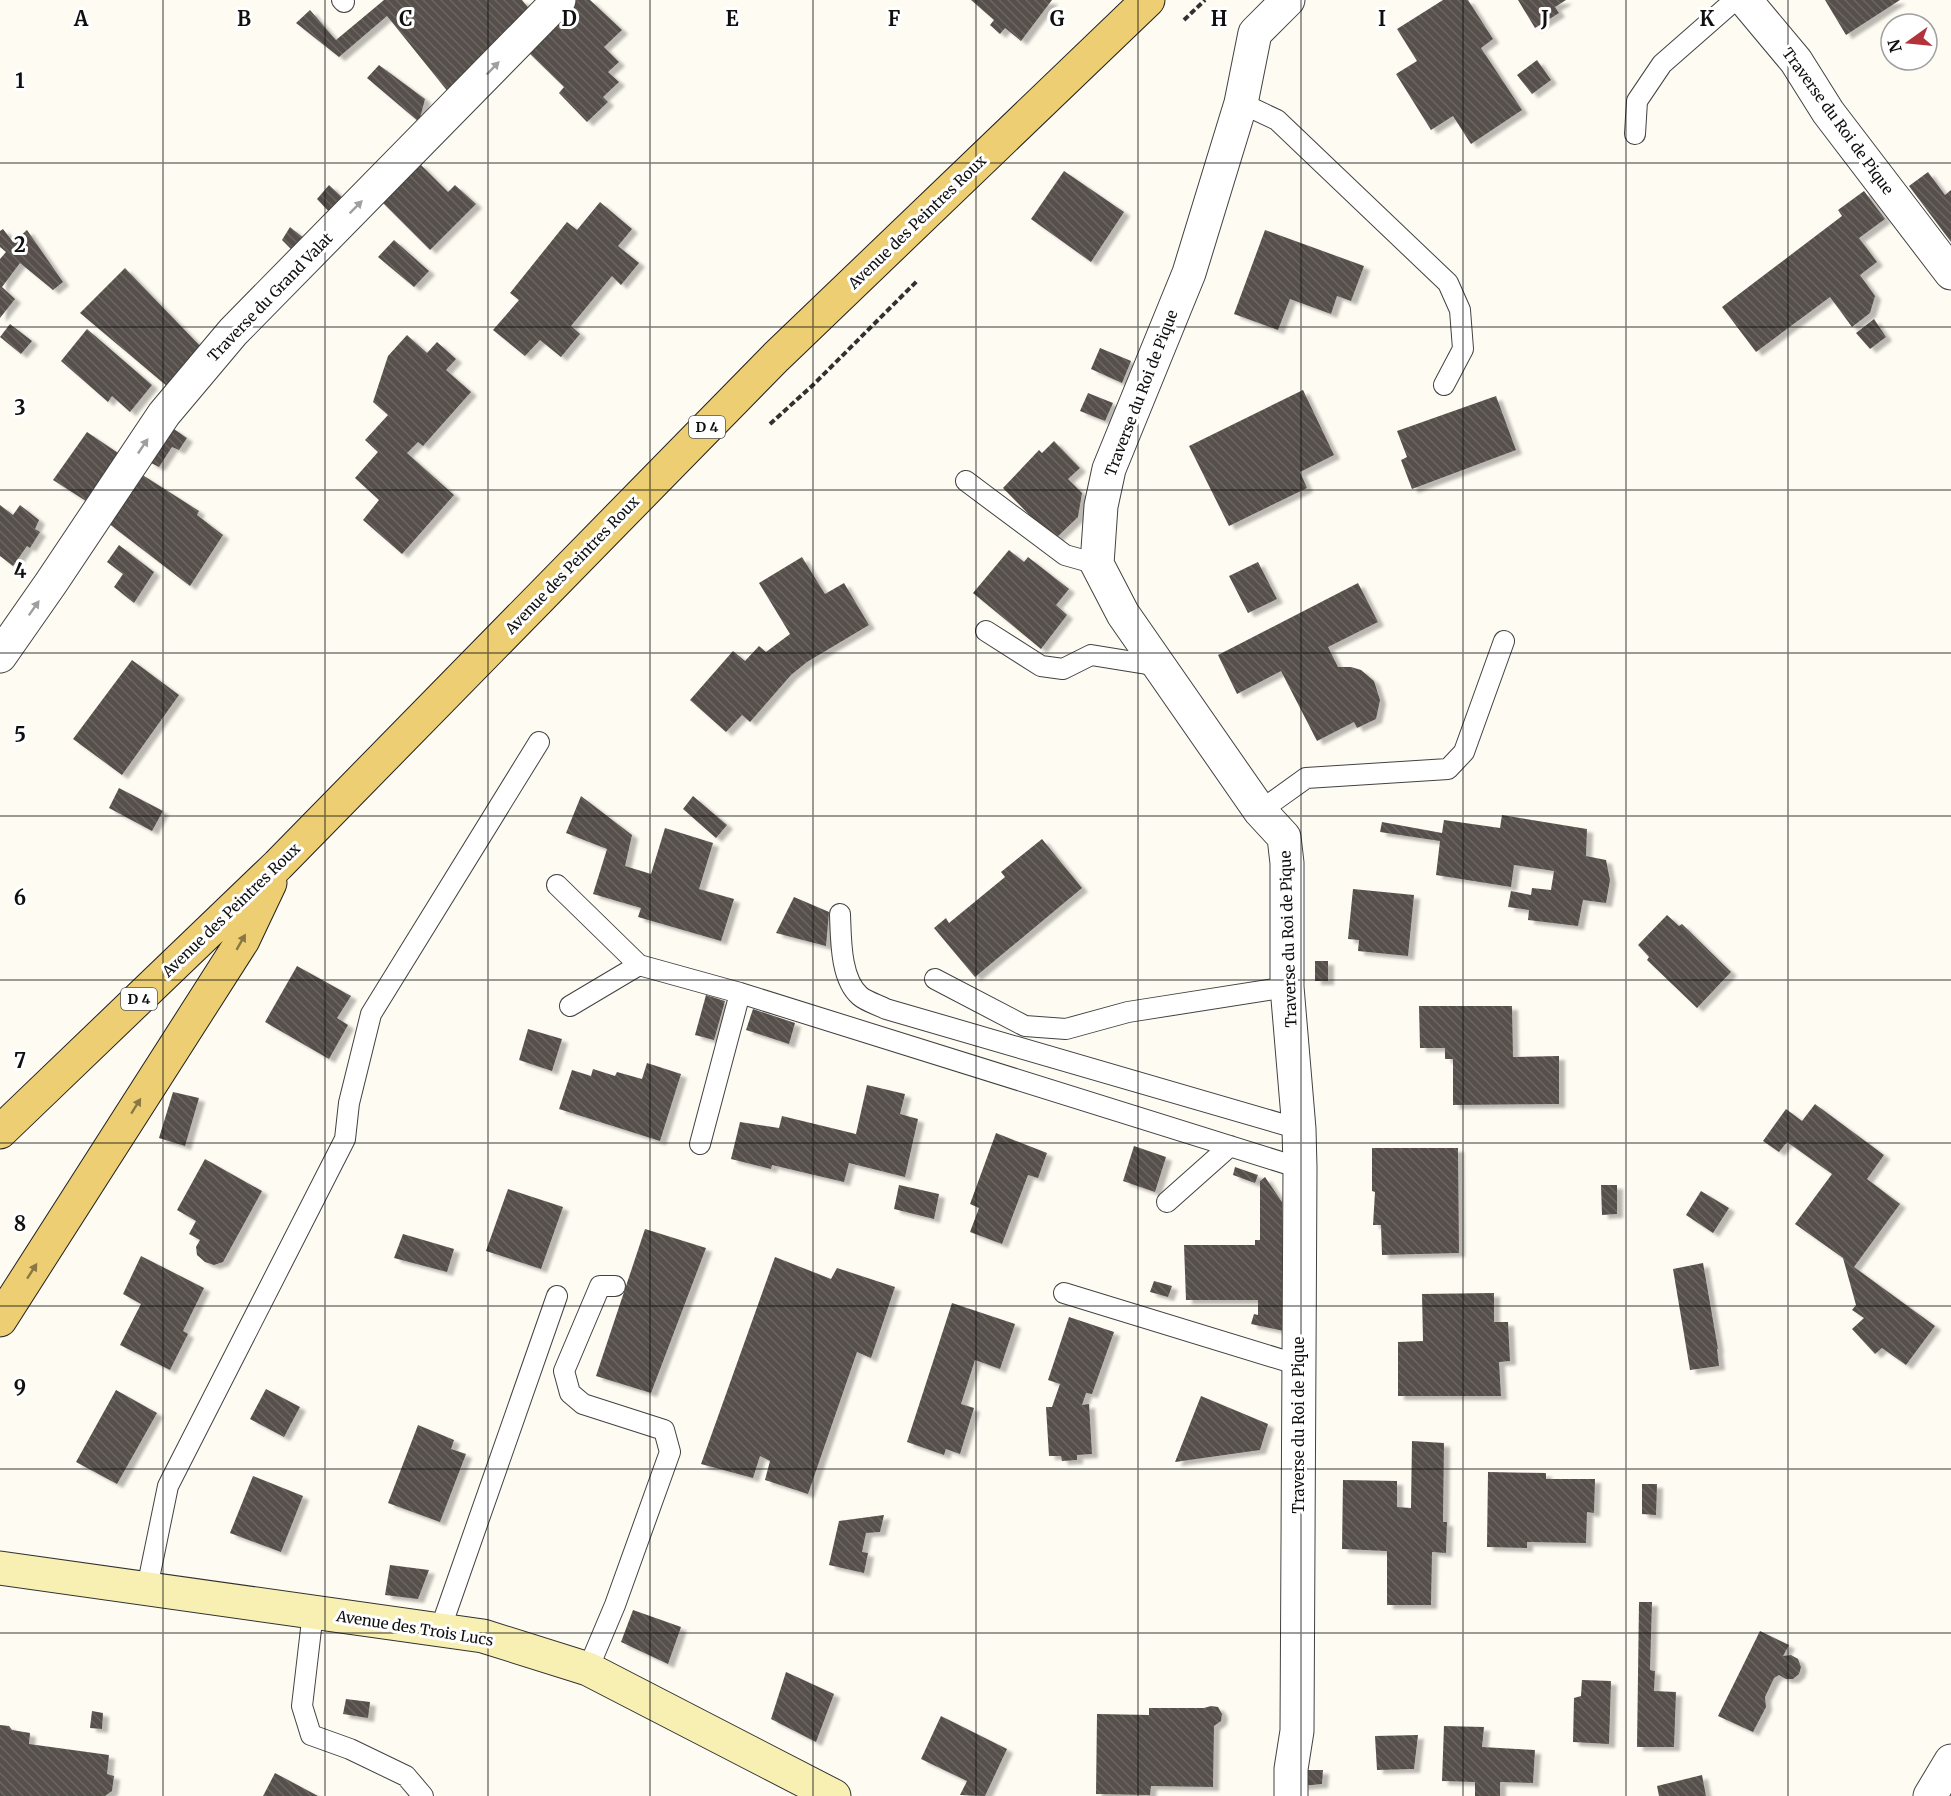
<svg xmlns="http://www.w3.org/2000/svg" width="1951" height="1796" font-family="Merriweather,serif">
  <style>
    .building { fill: url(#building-back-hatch); filter: url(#shadow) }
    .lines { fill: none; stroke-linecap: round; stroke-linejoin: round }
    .lane-casing { stroke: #424242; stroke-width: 22 }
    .street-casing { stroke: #424242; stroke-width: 35 }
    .secondary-casing { stroke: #313131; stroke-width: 35 }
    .primary-casing { stroke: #202020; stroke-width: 35 }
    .path { stroke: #313131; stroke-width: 4; stroke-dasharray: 6 3; stroke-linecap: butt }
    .lane { stroke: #fff; stroke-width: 20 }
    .street { stroke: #fff; stroke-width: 33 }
    .secondary { stroke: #f8f0b2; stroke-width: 33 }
    .primary { stroke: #edce72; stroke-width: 33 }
    .oneway { fill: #9f9f9f }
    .oneway2 { fill: #897845 }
    .grid { fill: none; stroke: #0f0f0f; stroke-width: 1.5; stroke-opacity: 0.55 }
    .labels { text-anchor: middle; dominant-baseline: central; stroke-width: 6; stroke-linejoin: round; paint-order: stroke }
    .shield { fill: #fff; stroke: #575757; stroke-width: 1.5 }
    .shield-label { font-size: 14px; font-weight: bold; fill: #0f0f0f }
    .street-label { font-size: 15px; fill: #0f0f0f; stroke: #fff }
    .grid-label { font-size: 20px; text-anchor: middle; font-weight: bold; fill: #0f0f0f; stroke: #fff; stroke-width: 6; stroke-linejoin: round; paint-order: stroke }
  </style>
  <defs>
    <pattern id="building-back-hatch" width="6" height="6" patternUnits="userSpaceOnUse" patternTransform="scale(1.5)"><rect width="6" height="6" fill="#57504c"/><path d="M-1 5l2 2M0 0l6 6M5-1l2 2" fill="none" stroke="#6a6561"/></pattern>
    <filter id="shadow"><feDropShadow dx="6" dy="4" stdDeviation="1.5" flood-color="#0004"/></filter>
  </defs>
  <rect width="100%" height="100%" fill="#fefbf2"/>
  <path class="building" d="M384,0H522L531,11L449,93L387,16L339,57L296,23L310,10L336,40Z
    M575,0H590L622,30L604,47L619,62L608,72L619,82L603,97L608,102L587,122L559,93L564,87L526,50Z
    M971,0H1052L1021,41L1005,28L1000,34L990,25L994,20Z
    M1443,0H1468L1493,39L1481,48L1522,110L1471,144L1453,116L1431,130L1396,74L1417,61L1397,29Z
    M1518,0H1566L1555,7L1559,13L1535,28Z
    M1825,0H1900L1846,35Z
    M1537,60L1551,80L1532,94L1517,75Z
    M379,65L425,99L419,122L367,78Z
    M419,163L448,192L455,185L476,204L430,250L381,201Z
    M1064,171L1124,212L1091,262L1031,219Z
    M1928,172L1945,195L1951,190V242L1909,186Z
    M329,185L345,200L331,214L317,199Z
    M1864,191L1885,219L1859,238L1877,262L1860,275L1875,296L1870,313L1852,327L1830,297L1756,352L1722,307L1842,216L1838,210Z
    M600,202L632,229L618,246L639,263L621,285L612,276L571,326L580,334L561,357L540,340L525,356L493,330L519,300L510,293L567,222L577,230Z
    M290,227L306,240L294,252L282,240Z
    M3,229L13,242L27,230L63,282L53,290L20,263L2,287L15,299L0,318V259L6,252L0,247V231Z
    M1265,230L1364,266L1351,301L1337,296L1331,314L1290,299L1278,330L1234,314Z
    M394,240L429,271L414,287L378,257Z
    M125,268L203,349L168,387L80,313Z
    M1874,319L1886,337L1870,349L1856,333Z
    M10,324L32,341L21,354L0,337Z
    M87,329L152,385L130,412L112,396L108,402L61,361Z
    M407,335L427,353L437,342L456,359L446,370L471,392L423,446L418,442L407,453L454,495L402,554L363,520L379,500L355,478L378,452L365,440L388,415L373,402L388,356Z
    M1100,348L1131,361L1122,383L1091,369Z
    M1303,390L1334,455L1300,472L1307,488L1229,526L1189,446Z
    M1088,393L1113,403L1105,421L1080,411Z
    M1496,396L1516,450L1412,489L1401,460L1407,457L1397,431Z
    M171,427L187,438L179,450L172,447L159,467L149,462Z
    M87,432L121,455L89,503L53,480Z
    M1054,441L1080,468L1068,479L1082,493L1078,517L1054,540L1003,488L1039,450L1042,453Z
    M141,474L199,511L197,515L223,535L190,586L108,523Z
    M0,505L13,515L20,505L39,520L35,529L40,532L30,548L27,546L13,566L0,556Z
    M119,545L154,572L134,603L114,587L123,574L107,562Z
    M1009,550L1024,562L1028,557L1069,589L1056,605L1067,615L1041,649L973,593Z
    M802,557L825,594L844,583L869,625L807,662L791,675L750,722L742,715L726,732L690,700L733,651L745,661L759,646L766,652L790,634L759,583Z
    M1258,562L1277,599L1248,613L1229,576Z
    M1358,583L1378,622L1328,647L1338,667H1351L1361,670L1374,681L1380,700L1376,719L1357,728L1354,722L1317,741L1281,671L1237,694L1218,655Z
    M132,660L179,695L122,775L73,739Z
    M119,788L163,811L152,831L109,808Z
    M581,796L632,835L625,866L651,874L665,828L713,843L699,889L734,899L721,941L638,917L641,908L593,894L607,849L566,833Z
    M693,796L727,825L716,838L683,809Z
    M1502,815L1587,829L1586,856L1606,860L1610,880L1606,903L1583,900L1578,926L1528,920L1529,910L1508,907L1511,891L1531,895L1532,888L1551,890L1554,871L1514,865L1511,887L1436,875L1440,841L1380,832L1382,822L1442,833L1444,820L1500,828Z
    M1042,839L1082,888L975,977L934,928L946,918L949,923L1005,877L1001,872Z
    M1353,889L1414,895L1408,956L1358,951L1359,940L1348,939Z
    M794,897L829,912L826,946L776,933Z
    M1667,915L1679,926L1682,924L1731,972L1697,1008L1647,960L1649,957L1638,945Z
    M1315,961H1328V981H1315Z
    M297,966L351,996L337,1018L348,1025L329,1059L265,1022Z
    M706,995L725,1001L714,1040L695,1035Z
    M1419,1006H1512L1513,1057L1559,1056V1104L1453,1105V1059H1445V1048H1420Z
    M753,1009L795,1023L789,1044L746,1030Z
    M528,1029L562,1039L552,1071L519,1060Z
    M647,1063L681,1074L660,1141L559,1109L572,1070L591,1076L593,1069L615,1076L617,1072L642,1079Z
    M867,1085L905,1094L900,1114L918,1119L905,1177L849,1163L844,1182L772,1165L771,1169L731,1159L740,1122L779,1128L782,1116L856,1134Z
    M173,1092L199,1098L185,1146L159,1138Z
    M1815,1104L1884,1155L1867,1179L1900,1204L1854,1267L1935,1326L1906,1365L1882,1348L1875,1354L1852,1329L1864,1318L1852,1310L1856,1305L1843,1258L1795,1224L1832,1174L1787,1142L1779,1152L1763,1141L1786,1109L1802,1121Z
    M996,1133L1047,1153L1038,1178L1028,1175L1002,1244L970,1232L979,1208L970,1204Z
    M1134,1146L1166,1157L1155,1192L1123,1181Z
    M1372,1148H1458L1459,1253L1382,1255L1381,1225H1373L1375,1192L1372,1191Z
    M205,1159L262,1191L223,1262L214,1265L205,1262L197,1255L196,1247L200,1240L189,1234L196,1221L177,1210Z
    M1235,1167L1258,1175L1255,1183L1233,1175Z
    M1265,1177L1282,1202L1284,1331L1251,1324L1254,1314L1258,1315V1300H1186L1184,1245H1255V1240H1260V1181Z
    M899,1185L939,1194L934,1219L894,1209Z
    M1601,1185H1617V1214L1602,1215Z
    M508,1189L563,1207L541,1269L486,1251Z
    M1701,1191L1729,1208L1713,1233L1686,1215Z
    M645,1229L706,1248L651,1393L596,1376Z
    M403,1234L454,1249L447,1272L394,1258Z
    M141,1256L204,1288L183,1331L188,1334L170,1370L120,1345L141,1304L123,1294Z
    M775,1257L831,1279L837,1268L895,1287L871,1358L857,1352L808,1494L765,1480L770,1461L760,1456L753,1478L701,1464Z
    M1703,1263L1718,1349H1717L1719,1366L1690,1370L1673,1269Z
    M1154,1281L1172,1286L1168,1297L1150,1292Z
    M1494,1293V1322H1508L1510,1361L1499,1362L1501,1396H1398V1342L1423,1341L1422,1294Z
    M952,1303L1015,1324L1000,1369L975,1360L961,1404L974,1408L960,1454L946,1449L944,1455L907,1442Z
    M1069,1317L1114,1332L1092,1394L1086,1393L1082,1405L1089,1404L1092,1454L1077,1455V1460L1062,1461L1061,1456H1049L1046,1407H1052L1060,1384L1048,1380Z
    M266,1389L300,1407L284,1437L250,1419Z
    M116,1390L157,1413L117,1484L76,1462Z
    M1201,1396L1268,1424L1260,1450L1175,1462Z
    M418,1425L454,1440L451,1449L466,1454L440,1522L388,1503Z
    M1412,1441L1444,1443L1443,1522H1447L1446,1553L1432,1552L1431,1605H1387V1551L1342,1549L1343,1480L1397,1481V1507L1411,1508Z
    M1488,1472L1546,1473V1479H1595L1594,1513L1587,1512L1586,1543L1527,1542V1548L1487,1547Z
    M253,1476L303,1496L281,1552L230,1533Z
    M1642,1484H1657L1656,1515L1642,1514Z
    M884,1515L880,1532L866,1533L862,1552L868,1553L864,1573L829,1565L839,1521Z
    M390,1565L429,1570L418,1599L385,1595Z
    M1639,1602H1652L1650,1670L1655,1671L1654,1691L1676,1692L1674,1747H1637Z
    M633,1610L681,1627L668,1664L621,1642Z
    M1760,1631L1789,1645L1783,1656L1791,1655L1798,1659L1801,1667L1799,1674L1793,1679H1786L1779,1675L1774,1678L1765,1697L1766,1707L1753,1732L1718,1716Z
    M786,1672L834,1694L816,1742L771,1719Z
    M1582,1680L1611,1681L1609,1744L1573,1742L1574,1698L1581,1696Z
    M346,1699L370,1702L368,1718L343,1714Z
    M1211,1706L1218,1707L1222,1714L1221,1721L1214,1726L1213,1787L1151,1786L1150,1795L1096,1794L1097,1714L1149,1715V1708H1204Z
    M92,1711L103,1713L102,1729L90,1728Z
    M941,1716L1007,1749L985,1796L960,1795L967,1781L921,1759Z
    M0,1725L9,1726L12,1730L30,1733L29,1744L109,1755L107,1774L114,1776L112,1791L105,1796H0Z
    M1444,1726L1484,1727L1482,1747L1535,1750L1533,1783L1500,1782V1796H1475V1782L1442,1781Z
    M1418,1735L1414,1769L1377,1770L1375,1736Z
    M1302,1770H1323L1322,1784L1301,1786Z
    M275,1773L318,1796H263Z
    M1702,1775L1706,1796H1659L1657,1786Z"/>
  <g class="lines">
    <defs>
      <path id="lane" d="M342,0L344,2
        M1241,103L1277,120L1448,283L1460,310L1463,349L1444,385
        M1635,134L1637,101L1662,64L1735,0
        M966,481L1065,555L1097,564
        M986,631L1041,666L1063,669L1091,655L1159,666
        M1260,811L1306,778L1448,769L1464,752L1504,641
        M557,885L639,965L740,993L1300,1168
        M840,914C841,938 840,979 860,996C867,1002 879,1005 886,1009L1299,1129
        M935,979L1025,1026L1066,1029L1128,1012L1287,987
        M570,1006L639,965
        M700,1144L740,993
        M1167,1202L1230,1146
        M1064,1293L1299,1365
        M147,1588L168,1486L345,1139L349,1103L371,1014L539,742
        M313,1612L302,1706L311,1735L350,1749L406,1776L423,1796
        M440,1630L557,1296
        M588,1669L615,1605L670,1452L664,1430L583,1404L570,1393L564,1371L600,1286H615"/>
      <path id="street" d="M1288,0L1255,33L1241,103L1189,273L1109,469L1101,506L1097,564L1123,614L1260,811L1284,837L1287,863V987L1299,1129L1300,1168L1297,1731L1291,1769V1796
        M1745,0L1796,61L1828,112L1951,273
        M0,656L51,583L164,414L233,332L559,0
        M1930,1796L1951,1761"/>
      <path id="secondary" d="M0,1568L483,1636L588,1669L834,1796"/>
      <path id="primary" d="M0,1132L278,865L776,357L1148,0
        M0,1320L243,940L270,883"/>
    </defs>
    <use href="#lane" class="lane-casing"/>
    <use href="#street" class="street-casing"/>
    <use href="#secondary" class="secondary-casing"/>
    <use href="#primary" class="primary-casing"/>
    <path class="path" d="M1184,20L1205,0
      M770,424L813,385L917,281"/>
    <use href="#lane" class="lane"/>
    <use href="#street" class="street"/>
    <use href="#secondary" class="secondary"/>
    <use href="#primary" class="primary"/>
  </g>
  <defs><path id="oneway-solid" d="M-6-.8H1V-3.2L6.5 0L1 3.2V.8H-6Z" transform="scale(1.5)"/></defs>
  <g class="oneway">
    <use href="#oneway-solid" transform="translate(493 68) rotate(-46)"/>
    <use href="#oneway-solid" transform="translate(356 207) rotate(-45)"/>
    <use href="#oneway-solid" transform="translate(143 446) rotate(-56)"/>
    <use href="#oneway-solid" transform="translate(34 608) rotate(-55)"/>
  </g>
  <g class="oneway2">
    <use href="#oneway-solid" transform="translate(241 942) rotate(-60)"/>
    <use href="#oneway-solid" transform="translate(136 1106) rotate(-58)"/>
    <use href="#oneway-solid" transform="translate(32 1271) rotate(-57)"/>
  </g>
  <path class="grid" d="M163,0V1796M325,0V1796M488,0V1796M650,0V1796M813,0V1796M976,0V1796M1138,0V1796M1301,0V1796M1463,0V1796M1626,0V1796M1788,0V1796M0,163H1951M0,327H1951M0,490H1951M0,653H1951M0,816H1951M0,980H1951M0,1143H1951M0,1306H1951M0,1469H1951M0,1633H1951"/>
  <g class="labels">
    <g class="shield">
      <rect x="689" y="416" width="36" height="22" rx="4.5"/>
      <rect x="121" y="988" width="36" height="22" rx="4.5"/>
    </g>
    <g class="shield-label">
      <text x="707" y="427">D 4</text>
      <text x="139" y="999">D 4</text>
    </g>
    <g class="street-label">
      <text transform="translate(1838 121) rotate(54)">Traverse du Roi de Pique</text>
      <text transform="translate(917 222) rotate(-44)">Avenue des Peintres Roux</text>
      <text transform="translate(270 297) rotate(-46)">Traverse du Grand Valat</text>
      <text transform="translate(1141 393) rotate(-69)">Traverse du Roi de Pique</text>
      <text transform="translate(572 565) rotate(-46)">Avenue des Peintres Roux</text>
      <text transform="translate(231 910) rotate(-44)">Avenue des Peintres Roux</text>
      <text transform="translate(1288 939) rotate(-92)">Traverse du Roi de Pique</text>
      <text transform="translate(1298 1425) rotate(-90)">Traverse du Roi de Pique</text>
      <text transform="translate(415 1628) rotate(9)">Avenue des Trois Lucs</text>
    </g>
  </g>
  <g class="grid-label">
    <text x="81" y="26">A</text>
    <text x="244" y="26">B</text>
    <text x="406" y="26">C</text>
    <text x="569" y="26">D</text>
    <text x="732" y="26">E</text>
    <text x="894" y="26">F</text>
    <text x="1057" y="26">G</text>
    <text x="1219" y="26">H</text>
    <text x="1382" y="26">I</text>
    <text x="1545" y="26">J</text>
    <text x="1707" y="26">K</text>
    <text x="20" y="88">1</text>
    <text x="20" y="252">2</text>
    <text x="20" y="415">3</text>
    <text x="20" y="578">4</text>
    <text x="20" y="742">5</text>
    <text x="20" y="905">6</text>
    <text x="20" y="1068">7</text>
    <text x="20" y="1231">8</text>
    <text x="20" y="1395">9</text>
  </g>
  <g transform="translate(1909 42) rotate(255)"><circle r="28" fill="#ffffff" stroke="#9f9f9f" stroke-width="1.5"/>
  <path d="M0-4.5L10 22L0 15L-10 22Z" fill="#b4323a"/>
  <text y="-9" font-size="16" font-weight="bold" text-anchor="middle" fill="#0f0f0f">N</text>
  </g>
</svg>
